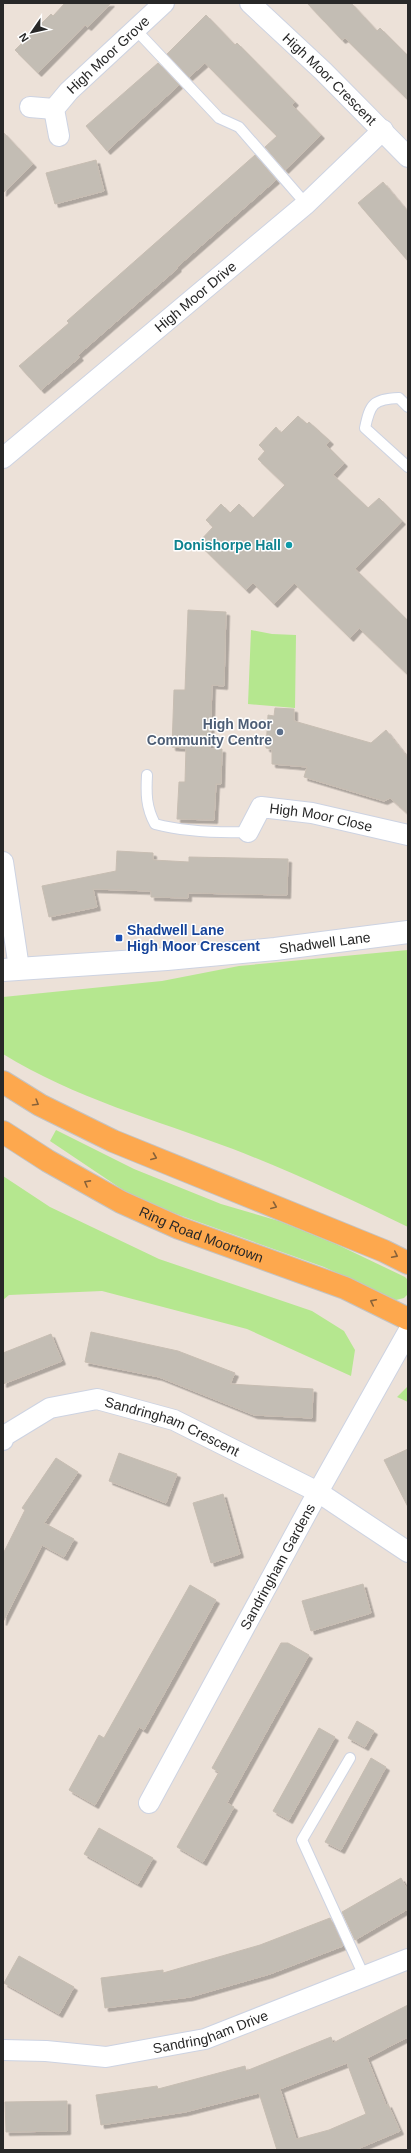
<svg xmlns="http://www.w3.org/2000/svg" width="411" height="2153" font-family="Helvetica,sans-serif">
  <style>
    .green { fill: #b5e78f }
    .building { fill: #c3bdb4; stroke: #c7bdb2; fill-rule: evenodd; filter: url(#shadow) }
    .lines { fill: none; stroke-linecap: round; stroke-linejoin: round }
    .service-casing { stroke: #cdd3e2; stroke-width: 12 }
    .minor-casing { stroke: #cdd3e2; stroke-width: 22 }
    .tertiary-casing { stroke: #cdd3e2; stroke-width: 24 }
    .trunk-casing { stroke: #c3c3c3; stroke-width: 24 }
    .service { stroke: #fff; stroke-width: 10 }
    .minor { stroke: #fff; stroke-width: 20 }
    .tertiary { stroke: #fff; stroke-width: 22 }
    .trunk { stroke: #fda84e; stroke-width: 22 }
    .oneway { stroke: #886239 }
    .culture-dot { fill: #0f9aa8; stroke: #fff; stroke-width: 1.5 }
    .service-dot { fill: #5c6f8a; stroke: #fff; stroke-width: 1.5 }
    .transit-dot { fill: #1a4fb4; stroke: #fff; stroke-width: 1.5 }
    .labels { text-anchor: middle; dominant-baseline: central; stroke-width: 3; stroke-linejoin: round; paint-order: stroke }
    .street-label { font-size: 14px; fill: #282828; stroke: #fff }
    .culture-label { font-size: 14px; font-weight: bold; fill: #0d838f; stroke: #fff; text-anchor: end }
    .service-label { font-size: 14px; font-weight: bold; fill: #4e5e75; stroke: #fff; text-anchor: end }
    .transit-label { font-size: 14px; font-weight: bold; fill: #164399; stroke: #fff; text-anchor: start }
  </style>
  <defs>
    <filter id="shadow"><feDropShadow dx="3.5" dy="3.5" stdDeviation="0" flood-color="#0004"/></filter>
  </defs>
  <rect width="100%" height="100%" fill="#ece1d8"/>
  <path class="green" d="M251,630L272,634L296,635L295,708L248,704Z
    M408,950V1227C350,1199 292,1172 233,1149C156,1120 74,1098 3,1054V997L162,981L239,966Z
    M56,1130L134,1169L221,1204L279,1221L336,1244L405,1277L408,1280V1294L404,1298L396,1300L324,1267L154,1206L123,1190L50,1141Z
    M3,1176L50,1207L159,1259L312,1311L344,1331L355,1350L351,1376L247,1329L102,1291L9,1295L3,1300Z
    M408,1386V1402L397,1397Z"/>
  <path class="building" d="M65,3H111L88,27L85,25L38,73L15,50L51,14L53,16Z
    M307,3H351L377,31L380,28L408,56V100L345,38L342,40Z
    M206,15L235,45L237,43L295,102L292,105L321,135L285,170L265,147L277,136L205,63L189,77L167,54Z
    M158,63L179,85L107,151L86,126Z
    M3,132L33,164L3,193Z
    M255,155L276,180L177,267L178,268L78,355L80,357L41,390L19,366L69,323L67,321Z
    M96,160L104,191L55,204L46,173Z
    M383,182L408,212V261L358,203Z
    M298,416L307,424L309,422L330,441L326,445L344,463L333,475L368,508L379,498L402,521L355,569L408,621V675L359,628L350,638L294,583L274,604L253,583L246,590L198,543L213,527L206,520L221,504L230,513L239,504L253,518L285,485L258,459L265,451L259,445L276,427L281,433Z
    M188,610L226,612L224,686L212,685L210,749H222L221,784H216L214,820L177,819L179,782H185L186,748L172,747L174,690H185Z
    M275,708L294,709V721L371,743L386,730L408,758V814L390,798L384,801L304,777L307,767L272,764V749L266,748L268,715L274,716Z
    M117,851L153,853V860L189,862V857L288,859L287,895L188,893V898L151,897V891L93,889L97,907L49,917L42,886L116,871Z
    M91,1332L178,1351L235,1373L230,1384L313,1389L312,1418L254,1415L159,1377L85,1362Z
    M51,1334L62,1361L3,1384V1353Z
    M408,1449V1507L384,1460Z
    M119,1453L177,1474L166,1503L109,1481Z
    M56,1458L78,1472L44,1523L74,1539L64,1557L42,1545L3,1622V1554L25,1510L22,1508Z
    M223,1494L240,1554L211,1563L193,1503Z
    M363,1584L371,1613L311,1631L302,1601Z
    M190,1585L216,1600L144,1730L139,1727L95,1805L69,1790L99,1735L104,1738Z
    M281,1643H288L309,1655L227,1803L234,1807L203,1862L177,1847L219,1772L212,1768Z
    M357,1721L374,1731L365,1747L348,1738Z
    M319,1728L335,1737L289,1820L273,1811Z
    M371,1758L386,1767L341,1850L325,1842Z
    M99,1828L153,1858L138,1884L84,1854Z
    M401,1878L408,1891V1909L355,1940L342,1912Z
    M330,1918L343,1946L270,1974L190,1997L105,2008L101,1978L163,1970V1973L260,1945Z
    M19,1956L74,1987L59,2014L4,1983Z
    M408,2005V2037L367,2058L386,2105L388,2104L400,2131L355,2150H277L259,2093L185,2112L101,2125L96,2095L157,2086L158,2089L245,2066L246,2071L331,2037L333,2043ZM347,2063L366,2114L329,2130L296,2139L280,2089Z
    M67,2101V2131L6,2132L5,2102Z"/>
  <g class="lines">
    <defs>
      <path id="service" d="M136,30L219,118L239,127L306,204
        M408,407L399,398C373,399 370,404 365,428L408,467
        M147,775C146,794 146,807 155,824C186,832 216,833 248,832
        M350,1758L302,1840L364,1976"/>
      <g id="minor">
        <path id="s1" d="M250,3L323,71L408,157"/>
        <path d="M30,107L54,109"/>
        <path id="s2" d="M59,136L54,109L69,91L164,3"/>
        <path id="s3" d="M3,458L306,204L383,130"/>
        <path id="s4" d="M248,832L261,807L312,813L408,835"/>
        <path d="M3,862L19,968"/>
        <path id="s5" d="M3,1440L4,1436L50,1408L97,1399L174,1420L318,1492L408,1552"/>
        <path id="s6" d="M149,1803L318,1492L408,1332"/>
        <path id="s7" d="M3,2050L46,2051L106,2057L205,2039L408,1959"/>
      </g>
      <g id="tertiary">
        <path id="s8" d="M3,970L167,959L275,949L408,932"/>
      </g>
      <g id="trunk">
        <path d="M3,1082L40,1105L113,1141L384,1251L408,1263"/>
        <path id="s9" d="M3,1132L48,1161L121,1202L179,1228L345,1288L408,1319"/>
      </g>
    </defs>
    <use href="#service" class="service-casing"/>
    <use href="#minor" class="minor-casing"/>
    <use href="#tertiary" class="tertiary-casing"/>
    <use href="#trunk" class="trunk-casing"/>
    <use href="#service" class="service"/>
    <use href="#minor" class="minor"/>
    <use href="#tertiary" class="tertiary"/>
    <use href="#trunk" class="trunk"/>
  </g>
  <defs><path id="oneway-chevron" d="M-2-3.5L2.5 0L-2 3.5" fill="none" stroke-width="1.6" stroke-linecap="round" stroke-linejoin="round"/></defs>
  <g class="oneway">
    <use href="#oneway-chevron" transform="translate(36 1103) rotate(31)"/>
    <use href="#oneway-chevron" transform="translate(154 1157) rotate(22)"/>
    <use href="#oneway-chevron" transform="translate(87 1183) rotate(-151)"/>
    <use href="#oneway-chevron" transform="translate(274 1206) rotate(22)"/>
    <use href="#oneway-chevron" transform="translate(395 1255) rotate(26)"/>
    <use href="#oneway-chevron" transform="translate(373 1302) rotate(-154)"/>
  </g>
  <circle class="culture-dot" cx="289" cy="545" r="4"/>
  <circle class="service-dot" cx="280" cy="732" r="4"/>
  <rect class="transit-dot" x="115" y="934" width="8" height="8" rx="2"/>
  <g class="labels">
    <g class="street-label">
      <text stroke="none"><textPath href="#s2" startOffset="104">High Moor Grove</textPath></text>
      <text stroke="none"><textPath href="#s1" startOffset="110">High Moor Crescent</textPath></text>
      <text stroke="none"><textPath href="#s3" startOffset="251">High Moor Drive</textPath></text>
      <text stroke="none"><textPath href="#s4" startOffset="89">High Moor Close</textPath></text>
      <text stroke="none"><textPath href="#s8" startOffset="323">Shadwell Lane</textPath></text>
      <text stroke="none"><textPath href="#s9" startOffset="224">Ring Road Moortown</textPath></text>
      <text stroke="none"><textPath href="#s5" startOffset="186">Sandringham Crescent</textPath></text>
      <text stroke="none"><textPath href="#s6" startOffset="269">Sandringham Gardens</textPath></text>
      <text stroke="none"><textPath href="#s7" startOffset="211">Sandringham Drive</textPath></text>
    </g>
    <g class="culture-label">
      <text x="281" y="545">Donishorpe Hall</text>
    </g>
    <g class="service-label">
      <text x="272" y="724">High Moor<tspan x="272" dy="16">Community Centre</tspan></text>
    </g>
    <g class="transit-label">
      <text x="127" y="930">Shadwell Lane<tspan x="127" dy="16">High Moor Crescent</tspan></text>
    </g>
  </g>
  <rect width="411" height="2153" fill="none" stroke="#282828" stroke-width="8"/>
  <g transform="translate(32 32) rotate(236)" stroke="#ffffff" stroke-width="3" paint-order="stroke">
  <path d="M0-3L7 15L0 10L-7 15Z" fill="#282828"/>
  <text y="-6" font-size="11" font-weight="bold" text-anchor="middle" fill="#282828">N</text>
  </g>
</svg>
